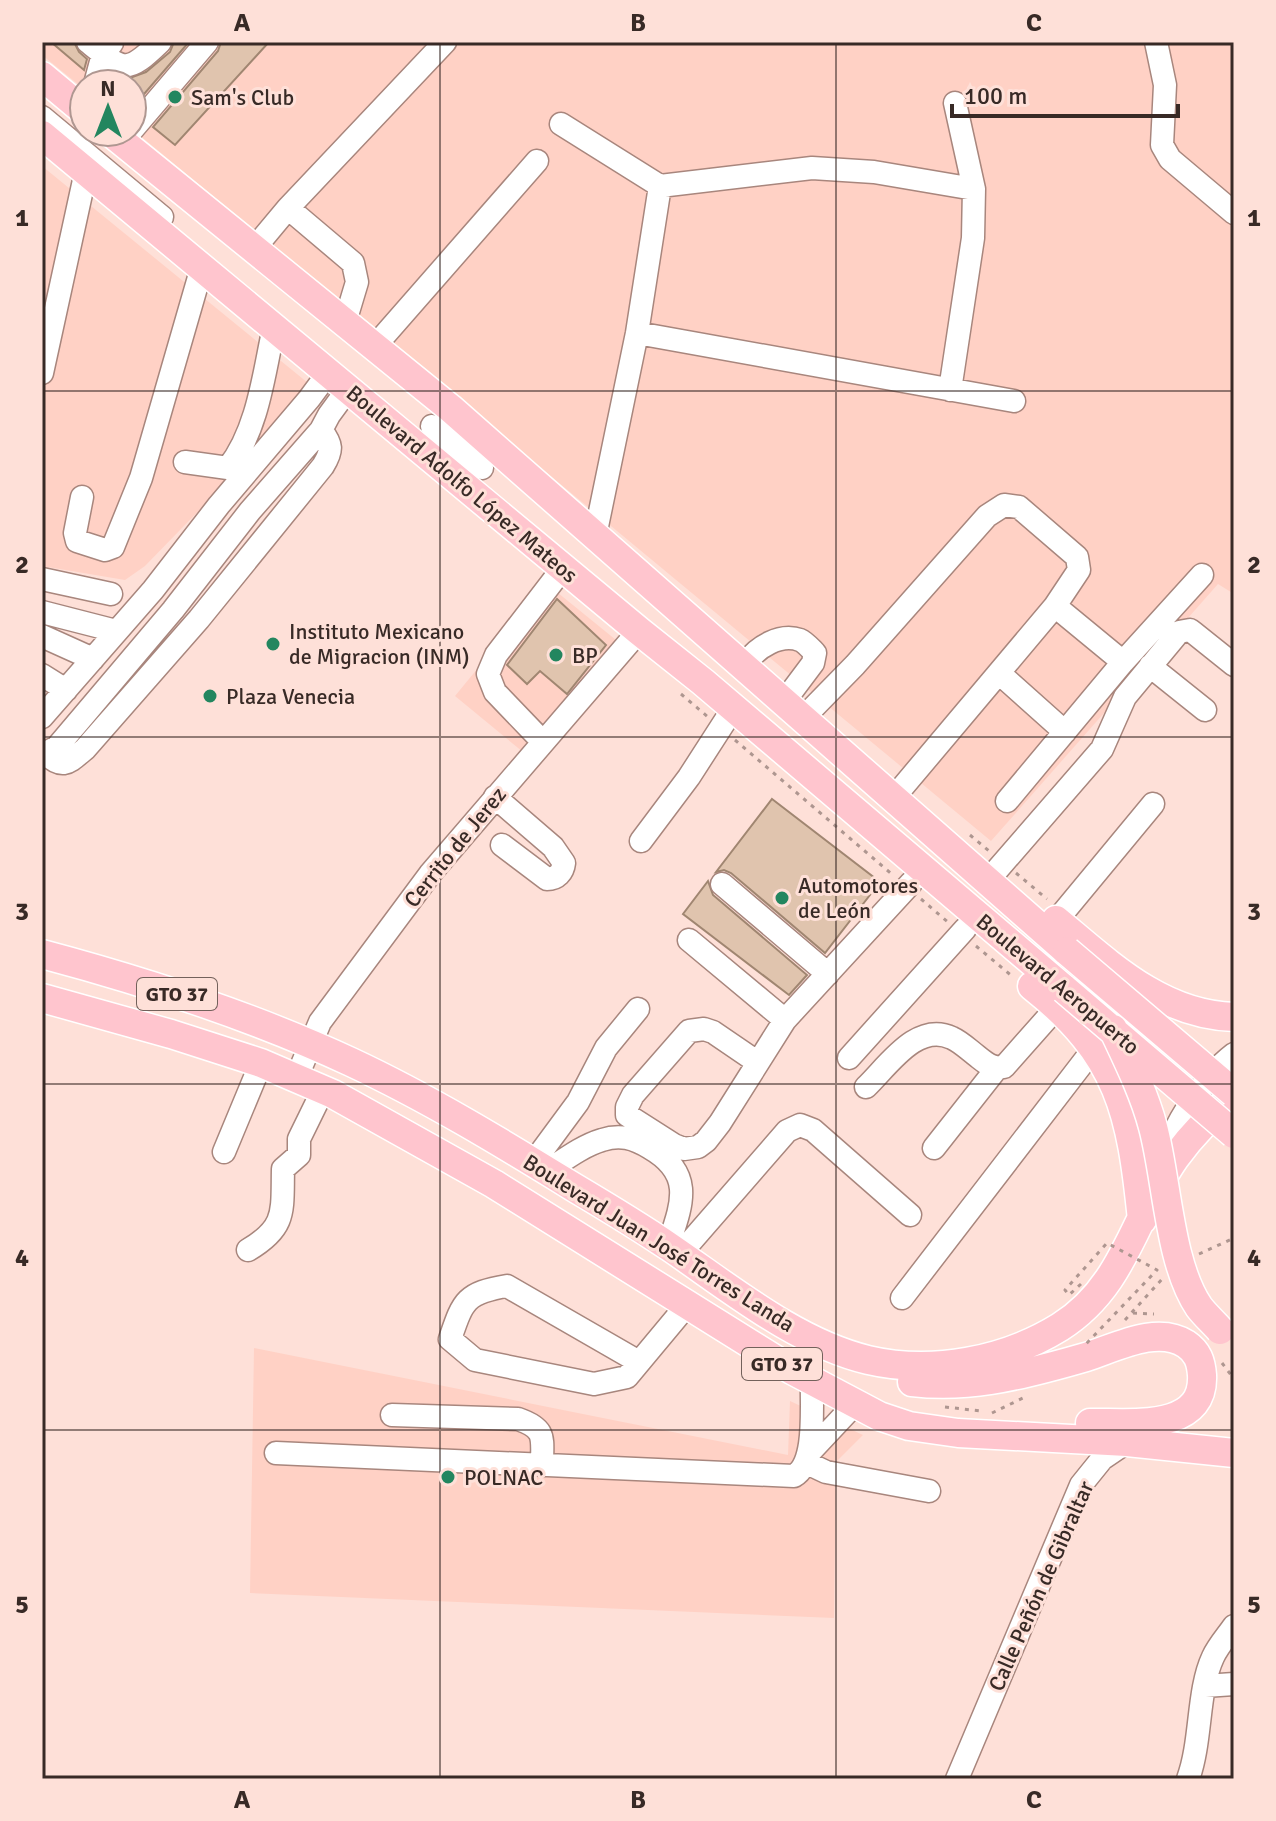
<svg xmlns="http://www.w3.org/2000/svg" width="1276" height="1821" font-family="Signika,sans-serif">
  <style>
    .built { fill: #ffd1c5 }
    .building { fill: #e0c4ae; stroke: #a08671; stroke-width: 2 }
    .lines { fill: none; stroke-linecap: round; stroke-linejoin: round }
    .minor-casing { stroke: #a8867d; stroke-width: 25 }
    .major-casing { stroke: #fff; stroke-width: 31 }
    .path { stroke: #ae9690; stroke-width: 3; stroke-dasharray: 4 6; stroke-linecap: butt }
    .minor { stroke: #fff; stroke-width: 22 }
    .major { stroke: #ffc5ce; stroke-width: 28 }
    .major-bridge-casing { stroke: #fff; stroke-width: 31; stroke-linecap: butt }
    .path-bridge { stroke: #ae9690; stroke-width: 3; stroke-dasharray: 4 6; stroke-linecap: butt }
    .major-bridge { stroke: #ffc5ce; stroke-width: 28 }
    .grid { fill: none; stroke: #382a26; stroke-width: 2; stroke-opacity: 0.55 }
    .poi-dot { fill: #23865f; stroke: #fee0d8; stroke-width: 3 }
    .labels { text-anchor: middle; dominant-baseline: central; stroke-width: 6; stroke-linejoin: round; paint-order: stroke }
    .shield { fill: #fee0d8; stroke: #73615b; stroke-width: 2 }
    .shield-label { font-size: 20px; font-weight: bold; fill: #382a26 }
    .poi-label { font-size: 22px; fill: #382a26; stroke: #fee0d8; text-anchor: start }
    .street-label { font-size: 22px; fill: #382a26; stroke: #fee0d8 }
    .neatline { fill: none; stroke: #382a26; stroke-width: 3 }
    .grid-label { font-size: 26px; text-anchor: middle; font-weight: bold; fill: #382a26 }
  </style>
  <rect width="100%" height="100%" fill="#fee0d8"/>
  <path class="built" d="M42,42H1234V594L1218,584L991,841L132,129V84H84V89L42,55Z
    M42,166L308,383L217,492L145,566L125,580L42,566Z
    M547,584L616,640L523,752L455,696Z
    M254,1348L788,1455L790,1401L863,1435L836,1462L834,1618L250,1593Z"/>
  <path class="building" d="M51,42H74L79,52L87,59L84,70Z
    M174,42H189L132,108V84H109L112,76L127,79L146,72L170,52Z
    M221,42H269L175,145L153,127L218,51Z
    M557,599L606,645L567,694L540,671L527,684L507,665Z
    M772,799L880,882L825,953L731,873L724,870L716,872Z
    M708,881L713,895L807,975L789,995L683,914Z"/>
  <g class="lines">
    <defs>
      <path id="minor" d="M88,42C124,71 126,75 160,42
        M1156,42L1165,85L1162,145L1170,159L1234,213
        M95,84L103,54L112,43
        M42,117L162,217
        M561,124L660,186L637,333L595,536
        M132,130L207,42
        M660,186L812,168L874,172L974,189
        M288,208L353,263L357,282L345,322
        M253,250L288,208L445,42
        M637,333L1014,401
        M375,346L537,161
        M42,373L86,171
        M950,390L973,238L974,189L955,103
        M432,426L482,468
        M185,462L228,468C258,430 264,373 274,327
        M82,497L75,533L77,541L105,550L113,547L141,478L202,267
        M42,579L111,594
        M42,612L116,631
        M42,636L93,659
        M746,663C757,647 780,633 800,640C805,642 811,649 815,653L813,663L789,695
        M1150,666L1205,710
        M999,673L1065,732
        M42,675L66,690
        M809,712L855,665L987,516L1004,505L1019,507L1077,557L1079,570L1055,606L1123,662L1202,575
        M42,717L153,590L219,505L309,399L329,372
        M543,742L495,692L488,674L496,655L563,568
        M45,753C63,771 69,762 85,749L199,619L323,466C333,450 332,444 321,430
        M42,755L57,747L173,610L250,511L321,430L329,415L348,389
        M901,789L1055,606
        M495,797L553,847L564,863C563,872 557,879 547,879L502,845
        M1007,801L1123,662
        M641,841L689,777L727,718
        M997,870L1102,749L1125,697L1179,632L1190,630L1194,633L1234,665
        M722,884L828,974
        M1057,920L1153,804
        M689,940L785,1020L911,883
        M849,1058L965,929
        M757,1062L713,1032L704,1029L689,1031L633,1095L627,1107V1115L674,1145L684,1149L698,1147L706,1141L720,1123L785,1020
        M296,1079L320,1022L430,874L639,631
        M866,1087C888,1066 917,1021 952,1038C961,1042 969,1050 977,1056C986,1063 992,1069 1004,1067L1058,1006
        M934,1148L997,1068
        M224,1152L261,1063
        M533,1163L578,1102L606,1048L638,1009
        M1160,1165C1174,1126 1200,1080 1234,1054
        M547,1171C564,1160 582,1146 602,1140C620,1134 634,1138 650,1148C695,1174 682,1204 668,1246
        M248,1250C287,1227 282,1211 283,1169L299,1155V1139L323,1090
        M680,1254L787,1131L800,1125L813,1130L910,1215
        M902,1298L1095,1047
        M639,1362L507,1286C465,1293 463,1301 450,1339L475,1360L594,1384L627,1377L687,1305
        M392,1415L518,1419C547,1429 542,1438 542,1465
        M276,1453L794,1476C817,1463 811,1406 812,1382
        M809,1453L854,1405
        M807,1463L826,1472L929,1491
        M1205,1686L1234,1684
        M957,1779L1081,1485L1102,1459L1130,1440
        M1188,1779C1202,1741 1197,1691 1213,1657C1218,1646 1227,1636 1234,1626"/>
      <path id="major" d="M42,76L84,111
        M110,132L450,408L1067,951
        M42,135L639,631L703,682L1064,989
        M1056,920C1109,964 1161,1015 1234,1017
        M42,954C147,982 252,1016 351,1062C428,1098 502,1143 575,1188C607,1207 640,1227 671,1248C731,1289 797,1343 868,1360C932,1375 1005,1361 1060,1327C1125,1286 1134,1216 1175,1158C1191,1136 1212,1114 1234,1097
        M1032,986C1120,1056 1131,1112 1142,1220
        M42,998L171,1034L261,1063L333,1094L494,1184L792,1370L879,1416L909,1426L958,1433L1127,1442L1234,1453
        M912,1382C938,1385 965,1384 991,1380C1023,1375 1055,1366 1086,1357C1115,1348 1157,1325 1186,1344C1198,1352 1201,1362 1202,1375C1205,1433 1128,1422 1090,1423"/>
    </defs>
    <use href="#minor" class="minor-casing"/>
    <use href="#major" class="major-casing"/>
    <path class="path" d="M681,694L708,717
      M735,740L894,876
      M970,835L989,851
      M1016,873L1047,899
      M921,899L949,923
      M976,946L1013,977
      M1199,1254L1234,1238
      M1133,1313L1154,1314
      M1125,1320L1163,1278
      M1222,1363L1234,1379
      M945,1407L981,1411
      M992,1413L1025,1397"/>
    <use href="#minor" class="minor"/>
    <use href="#major" class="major"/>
    <defs>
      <path id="major-bridge" d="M1067,951L1234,1093
        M1064,989L1234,1134
        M1113,1029C1128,1061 1144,1093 1153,1127C1167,1179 1169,1263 1199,1307C1205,1315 1213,1322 1220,1330"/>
    </defs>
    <use href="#major-bridge" class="major-bridge-casing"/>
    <path class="path-bridge" d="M1081,1284L1069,1295L1065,1290L1107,1243L1157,1270L1085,1345"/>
    <use href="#major-bridge" class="major-bridge"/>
  </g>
  <path class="grid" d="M440,42V1779M836,42V1779M42,391H1234M42,737H1234M42,1084H1234M42,1430H1234"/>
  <g class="poi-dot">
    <circle cx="175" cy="97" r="8"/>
    <circle cx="273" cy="644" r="8"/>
    <circle cx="556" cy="655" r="8"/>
    <circle cx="210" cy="696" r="8"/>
    <circle cx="782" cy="898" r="8"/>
    <circle cx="448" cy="1477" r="8"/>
  </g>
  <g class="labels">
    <g class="shield">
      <rect x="137" y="978" width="80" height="32" rx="6"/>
      <rect x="742" y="1348" width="80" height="32" rx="6"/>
    </g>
    <g class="shield-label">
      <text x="177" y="994">GTO 37</text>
      <text x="782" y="1364">GTO 37</text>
    </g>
    <g class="poi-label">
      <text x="191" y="97">Sam's Club</text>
      <text x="289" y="631">Instituto Mexicano<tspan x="289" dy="25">de Migracion (INM)</tspan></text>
      <text x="572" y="655">BP</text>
      <text x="226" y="696">Plaza Venecia</text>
      <text x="798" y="885">Automotores<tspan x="798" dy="25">de León</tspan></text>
      <text x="464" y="1477">POLNAC</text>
    </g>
    <g class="street-label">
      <text transform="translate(462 484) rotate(40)">Boulevard Adolfo López Mateos</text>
      <text transform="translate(455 847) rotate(-51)">Cerrito de Jerez</text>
      <text transform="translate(1058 984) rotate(40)">Boulevard Aeropuerto</text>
      <text transform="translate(659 1243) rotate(32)">Boulevard Juan José Torres Landa</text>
      <text transform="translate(1041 1586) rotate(-66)">Calle Peñón de Gibraltar</text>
    </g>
  </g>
  <rect width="1276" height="1821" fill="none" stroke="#fee0d8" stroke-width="88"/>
  <g transform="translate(108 108)"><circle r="38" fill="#fee0d8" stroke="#af9791" stroke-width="2"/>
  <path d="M0-6L14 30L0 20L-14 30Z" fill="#23865f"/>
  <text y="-12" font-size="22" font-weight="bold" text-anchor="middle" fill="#382a26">N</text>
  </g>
  <path d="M952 104v12h226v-12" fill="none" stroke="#382a26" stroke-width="4"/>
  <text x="964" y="104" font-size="24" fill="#382a26" stroke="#fee0d8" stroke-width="6" paint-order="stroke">100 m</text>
  <rect x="44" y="44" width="1188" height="1733" class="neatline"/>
  <g class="grid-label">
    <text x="242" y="31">A</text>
    <text x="638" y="31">B</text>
    <text x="1034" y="31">C</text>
    <text x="22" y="226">1</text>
    <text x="1254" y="226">1</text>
    <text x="22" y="573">2</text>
    <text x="1254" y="573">2</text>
    <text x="22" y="920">3</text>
    <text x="1254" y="920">3</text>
    <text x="22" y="1266">4</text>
    <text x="1254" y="1266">4</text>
    <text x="22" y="1613">5</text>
    <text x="1254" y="1613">5</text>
    <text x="242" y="1808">A</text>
    <text x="638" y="1808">B</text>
    <text x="1034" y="1808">C</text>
  </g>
</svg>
